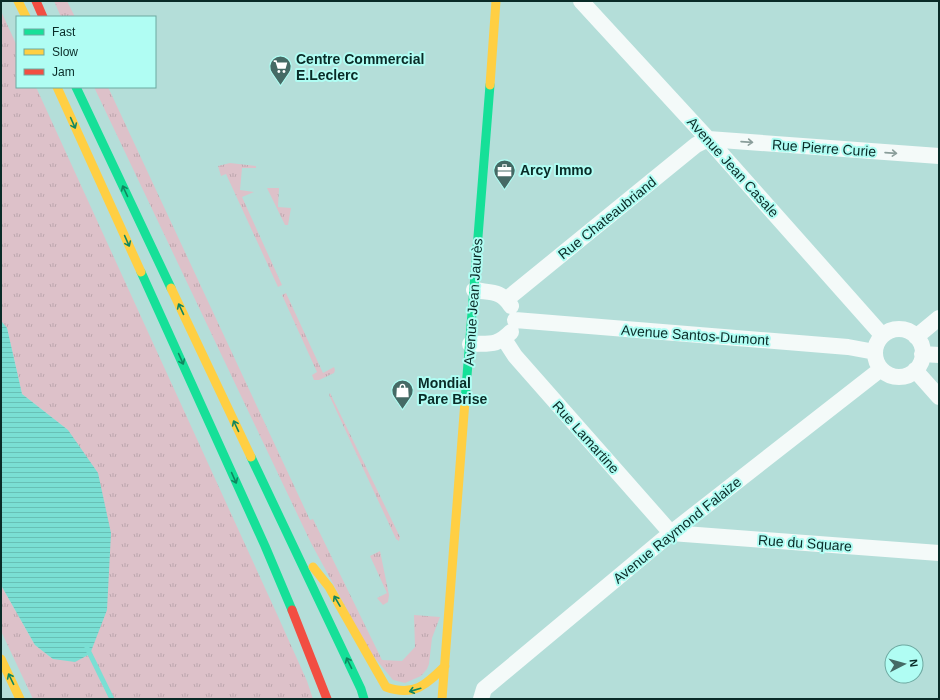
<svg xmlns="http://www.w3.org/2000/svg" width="940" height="700" font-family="Arial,sans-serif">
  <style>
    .grass { fill: url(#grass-tufts) }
    .water { fill: url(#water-rules) }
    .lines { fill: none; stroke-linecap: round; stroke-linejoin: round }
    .stream { stroke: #7adfd4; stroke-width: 5 }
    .street { stroke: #f4faf9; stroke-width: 16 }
    .fast { stroke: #16e098; stroke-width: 9 }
    .slow { stroke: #ffcf43; stroke-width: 9 }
    .jam { stroke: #f24e42; stroke-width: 9 }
    .oneway { stroke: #108660 }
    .oneway2 { stroke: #8a9d9a }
    .labels { text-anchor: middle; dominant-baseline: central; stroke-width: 4; stroke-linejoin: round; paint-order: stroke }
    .poi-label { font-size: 14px; font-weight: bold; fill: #092b27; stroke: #b0fdf3; text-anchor: start }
    .street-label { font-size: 14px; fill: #092b27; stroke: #b0fdf3 }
  </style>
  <defs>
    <pattern id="grass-tufts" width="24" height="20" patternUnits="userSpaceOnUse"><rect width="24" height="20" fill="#ddc1c9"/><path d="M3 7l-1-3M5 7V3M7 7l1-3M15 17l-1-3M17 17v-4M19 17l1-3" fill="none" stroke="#bca6ad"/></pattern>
    <pattern id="water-rules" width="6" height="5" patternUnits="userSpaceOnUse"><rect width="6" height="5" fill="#7adfd4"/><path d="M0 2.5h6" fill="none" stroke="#68c0b6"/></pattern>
  </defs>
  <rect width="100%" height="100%" fill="#b4ded9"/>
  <path class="grass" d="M54,1H67L75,17H61Z
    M1,11L17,46V87H36L276,612L307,681L313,699H33L1,631V585L35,645L53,659L68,430L22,394L7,328L1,321Z
    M94,87H108L310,520L313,519L382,660L402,661L415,647L414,615L440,617L432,638L429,664L427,669L421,676L405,683L393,680L370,652L311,543Z
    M230,163L256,166V168H242L240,190L254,192L242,197L282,285L278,287L226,174L221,176L218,166Z
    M267,188H279L278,207L291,208L288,225H285Z
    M286,293L323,373L334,367L335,370L334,373L319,380H314L312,375L317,372L282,295Z
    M330,393L400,537L399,541L396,539L329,395Z
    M380,551L389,595L388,602L383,605L377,598L387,593L370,556Z"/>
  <path class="water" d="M1,321L7,328L22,394L68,430L98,473L111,533L107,610L90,654L75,662L53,659L35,645L1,585Z"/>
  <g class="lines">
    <path class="stream" d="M87,648L112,699"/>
    <path class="street" d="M581,1L708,139L882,335
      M474,290C491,293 501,290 511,306
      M507,299L696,145L708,139L939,156
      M515,320L848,347L875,352
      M875 353a24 24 0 1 1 48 0a24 24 0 1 1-48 0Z
      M916,337L939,318
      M504,339L515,356L671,533L939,553
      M470,344C489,343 496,347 511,332
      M922,354L939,355
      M915,370L939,397
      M481,699L484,689L671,533L881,369"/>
    <path class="fast" d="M76,87L171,288
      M141,272L265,546L292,610
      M465,401L490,85
      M251,457L361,689L364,699"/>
    <path class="slow" d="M18,1L26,17
      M490,85L496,1
      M57,87L141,272
      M171,288L251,457
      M313,567L329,587L386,687C414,697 426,685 445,666
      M1,659L20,699
      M442,699L465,401"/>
    <path class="jam" d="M36,1L43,17
      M292,610L327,699"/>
  </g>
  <defs><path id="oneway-shaft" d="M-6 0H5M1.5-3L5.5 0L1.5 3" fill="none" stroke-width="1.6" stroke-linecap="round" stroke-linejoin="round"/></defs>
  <g class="oneway">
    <use href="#oneway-shaft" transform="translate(73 123) rotate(66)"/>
    <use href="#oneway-shaft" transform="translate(125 191) rotate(-115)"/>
    <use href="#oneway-shaft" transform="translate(127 241) rotate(66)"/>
    <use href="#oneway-shaft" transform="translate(181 309) rotate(-115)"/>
    <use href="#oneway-shaft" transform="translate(181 359) rotate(66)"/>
    <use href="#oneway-shaft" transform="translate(236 426) rotate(-115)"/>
    <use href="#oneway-shaft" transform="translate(234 478) rotate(66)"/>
    <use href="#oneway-shaft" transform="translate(337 601) rotate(-120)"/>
    <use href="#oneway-shaft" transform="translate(349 663) rotate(-116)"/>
    <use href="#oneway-shaft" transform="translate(11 679) rotate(-116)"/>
    <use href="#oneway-shaft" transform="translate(415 690) rotate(164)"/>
  </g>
  <g class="oneway2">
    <use href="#oneway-shaft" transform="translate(747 142) rotate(4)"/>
    <use href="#oneway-shaft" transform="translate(891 153) rotate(4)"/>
  </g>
  <defs>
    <symbol id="supermarket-pin" viewBox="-11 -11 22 30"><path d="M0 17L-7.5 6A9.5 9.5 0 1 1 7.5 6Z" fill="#456a65" stroke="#b0fdf3"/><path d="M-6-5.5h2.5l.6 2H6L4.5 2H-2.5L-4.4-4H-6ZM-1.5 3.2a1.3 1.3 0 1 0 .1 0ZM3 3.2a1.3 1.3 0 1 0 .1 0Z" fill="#fff"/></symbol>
    <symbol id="office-pin" viewBox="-11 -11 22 30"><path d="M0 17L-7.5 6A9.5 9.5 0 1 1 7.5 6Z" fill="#456a65" stroke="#b0fdf3"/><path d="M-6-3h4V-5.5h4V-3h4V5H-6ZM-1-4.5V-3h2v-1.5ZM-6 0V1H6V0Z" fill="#fff"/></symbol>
    <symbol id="shop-pin" viewBox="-11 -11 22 30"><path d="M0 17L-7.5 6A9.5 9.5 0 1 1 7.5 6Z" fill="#456a65" stroke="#b0fdf3"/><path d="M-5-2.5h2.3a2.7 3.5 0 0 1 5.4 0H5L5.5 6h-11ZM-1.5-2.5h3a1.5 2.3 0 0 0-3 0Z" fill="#fff"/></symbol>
  </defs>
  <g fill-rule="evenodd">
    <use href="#supermarket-pin" x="268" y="54" width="25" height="34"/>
    <use href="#office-pin" x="492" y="158" width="25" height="34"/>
    <use href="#shop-pin" x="390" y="378" width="25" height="34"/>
  </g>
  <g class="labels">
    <g class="poi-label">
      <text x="296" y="59">Centre Commercial<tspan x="296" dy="16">E.Leclerc</tspan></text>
      <text x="520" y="170">Arcy Immo</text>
      <text x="418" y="383">Mondial<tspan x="418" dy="16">Pare Brise</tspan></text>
    </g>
    <g class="street-label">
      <text transform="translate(824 148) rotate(4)">Rue Pierre Curie</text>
      <text transform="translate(733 167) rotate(48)">Avenue Jean Casale</text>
      <text transform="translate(607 218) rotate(-39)">Rue Chateaubriand</text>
      <text transform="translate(473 302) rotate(-86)">Avenue Jean Jaurès</text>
      <text transform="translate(695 335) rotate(4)">Avenue Santos-Dumont</text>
      <text transform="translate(586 437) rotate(48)">Rue Lamartine</text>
      <text transform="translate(677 530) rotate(-39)">Avenue Raymond Falaize</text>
      <text transform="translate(805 543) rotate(4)">Rue du Square</text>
    </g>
  </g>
  <rect width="940" height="700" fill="none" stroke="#092b27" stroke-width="4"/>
  <rect x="16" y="16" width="140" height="72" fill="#b0fdf3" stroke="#6da9a1"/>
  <rect x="24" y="29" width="20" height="6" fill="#16e098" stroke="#6da9a1"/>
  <text x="52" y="36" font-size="12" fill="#092b27">Fast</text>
  <rect x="24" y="49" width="20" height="6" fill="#ffcf43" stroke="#6da9a1"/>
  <text x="52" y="56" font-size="12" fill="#092b27">Slow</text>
  <rect x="24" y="69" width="20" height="6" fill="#f24e42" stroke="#6da9a1"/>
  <text x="52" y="76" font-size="12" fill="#092b27">Jam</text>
  <g transform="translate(904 664) rotate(84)"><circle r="19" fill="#b0fdf3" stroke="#6da9a1"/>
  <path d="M0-3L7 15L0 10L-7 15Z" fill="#456a65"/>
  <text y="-6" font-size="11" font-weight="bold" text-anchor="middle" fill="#092b27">N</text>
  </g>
</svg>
